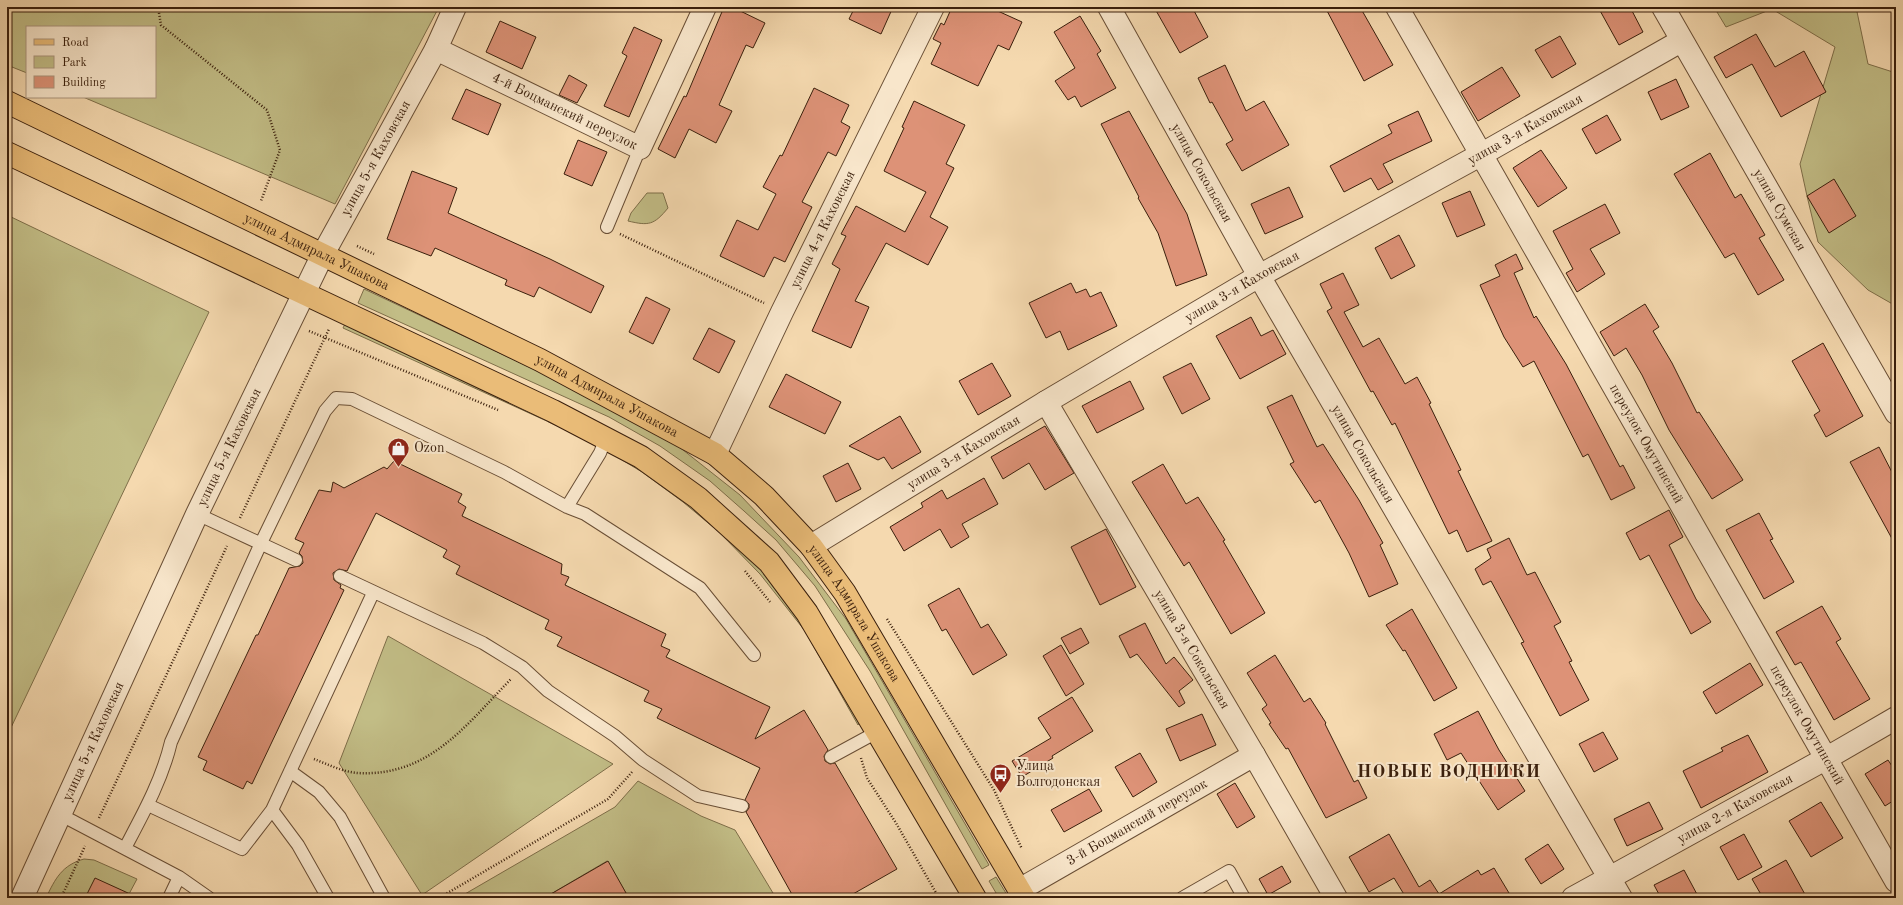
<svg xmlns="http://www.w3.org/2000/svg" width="1903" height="905" font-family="'Old Standard TT',serif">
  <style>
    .green { fill: #c2bd86; stroke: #7e6e49 }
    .building { fill: #dd9277; stroke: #3a1f0c }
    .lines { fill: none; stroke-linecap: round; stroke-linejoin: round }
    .lane-casing { stroke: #694e35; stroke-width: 14 }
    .street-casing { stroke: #694e35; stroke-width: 24 }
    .primary-casing { stroke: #3a1f0c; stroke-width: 24 }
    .path { stroke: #3a1f0c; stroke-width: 2.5; stroke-dasharray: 1 2; stroke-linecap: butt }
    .lane { stroke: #f8e6cb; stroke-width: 12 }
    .street { stroke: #f8e6cb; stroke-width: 22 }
    .primary { stroke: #eabc78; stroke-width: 22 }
    .labels { text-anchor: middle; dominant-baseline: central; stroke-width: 4; stroke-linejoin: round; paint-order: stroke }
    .street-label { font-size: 14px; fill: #3a1f0c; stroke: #f8e6cb }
    .poi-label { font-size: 14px; fill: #3a1f0c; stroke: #f8e6cb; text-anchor: start }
    .district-label { font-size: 18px; font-weight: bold; letter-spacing: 1px; fill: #3a1f0c; stroke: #f8e6cb }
  </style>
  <rect width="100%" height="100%" fill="#f5d9af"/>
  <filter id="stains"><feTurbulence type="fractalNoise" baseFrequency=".005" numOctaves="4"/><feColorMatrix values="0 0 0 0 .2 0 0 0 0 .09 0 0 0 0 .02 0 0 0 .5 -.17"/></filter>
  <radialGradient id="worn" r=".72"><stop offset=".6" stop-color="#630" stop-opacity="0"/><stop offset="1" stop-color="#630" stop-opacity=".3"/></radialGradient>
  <path class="green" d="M7,7H439L335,204L83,97H155V27H27V73L7,65Z
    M1714,7H1856L1868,64L1896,73V306L1868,290L1818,242L1807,196L1800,164L1835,47L1772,9L1726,27Z
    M647,193H663L668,208C654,225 649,226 628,221L631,213Z
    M7,215L209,312L7,736Z
    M364,289L614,407L678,446L740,495L799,557L846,619L989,865L982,869L870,671L815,586L776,540L744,511L710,481L660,446L609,417L358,303Z
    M346,322L586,439L343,328Z
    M623,454L735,538L808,624L862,719L858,725L805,631L760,574L719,532L683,502L642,472L614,455Z
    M388,636L613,764L422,895L339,763Z
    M638,781L701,816L735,830L776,898H678L676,894L670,898H629L607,861L544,898H458L615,807Z
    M84,859L94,860L137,879L129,894L85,898H46C55,879 62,865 84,859Z
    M996,877L1009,898H999L989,881Z"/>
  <path class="building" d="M724,7H732L765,23L753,48L746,45L719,105L732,111L716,143L689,129L675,158L658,149L684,96L686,97Z
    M855,7H893L881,34L849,19Z
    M952,7H989L1022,22L1009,50L998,45L978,86L931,64L941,43L933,39L941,23L944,25Z
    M1154,7H1192L1208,37L1180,53Z
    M1325,7H1360L1393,65L1364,81Z
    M1598,7H1630L1643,32L1619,45Z
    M1080,16L1101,51L1097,54L1116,88L1081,107L1075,96L1068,100L1055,81L1075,68L1054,32Z
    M500,21L536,37L522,69L486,52Z
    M634,27L662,40L629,117L604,106L627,56L622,53Z
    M1756,34L1775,67L1804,51L1826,92L1781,117L1752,64L1726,78L1714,57Z
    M1560,36L1576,64L1552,78L1535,50Z
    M1225,65L1246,111L1264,101L1289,145L1242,171L1226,144L1233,140L1212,102L1210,103L1198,78Z
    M1502,67L1520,96L1478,121L1461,92Z
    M569,75L587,85L577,103L559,95Z
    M1676,79L1689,107L1661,120L1648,92Z
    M814,88L849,105L841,122L850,127L836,156L828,152L802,202L812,207L785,262L774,257L764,277L720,256L737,220L758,230L776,194L763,187L780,155L782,156Z
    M466,89L501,104L488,135L452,119Z
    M914,101L965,125L946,164L954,168L930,217L948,227L928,265L886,243L855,301L869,307L851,348L812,331L840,269L832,264L846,236L841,234L856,206L905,232L926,192L884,171L904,128L902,127Z
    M1129,111L1187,214L1207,275L1176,286L1158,233L1138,198L1139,197L1101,124Z
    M1418,111L1432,141L1383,164L1393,182L1378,190L1371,178L1344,192L1330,166L1392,133L1388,125Z
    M1607,115L1621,140L1596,154L1582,129Z
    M578,140L607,152L592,186L564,174Z
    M1541,150L1567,188L1538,207L1513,168Z
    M1710,153L1735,198L1741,194L1765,235L1759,238L1784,280L1758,295L1734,253L1725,258L1674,174Z
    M412,171L457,188L448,213L550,259L604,286L591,313L539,287L534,297L505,285L507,280L435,248L431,256L387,239Z
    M1834,179L1856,216L1829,233L1807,196Z
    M1289,187L1303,217L1265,234L1251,204Z
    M1470,191L1485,225L1457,237L1442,203Z
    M1605,204L1620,233L1590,249L1605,274L1577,292L1566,273L1573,269L1553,231Z
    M1399,235L1415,266L1391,279L1375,248Z
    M1516,254L1523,269L1514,273L1534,318L1536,316L1566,364L1620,467L1623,465L1635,488L1611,500L1588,454L1583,457L1534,361L1523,367L1504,337L1480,285L1500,276L1495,265Z
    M1343,273L1359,305L1344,312L1363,347L1379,338L1405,384L1417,377L1431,403L1429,404L1461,470L1458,471L1492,541L1467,552L1457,530L1449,534L1395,423L1392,425L1373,391L1371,392L1327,311L1332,308L1320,284Z
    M1071,283L1076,293L1086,289L1090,297L1101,292L1117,326L1068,350L1060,331L1046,338L1029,303Z
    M646,297L670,309L653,344L629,332Z
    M1645,304L1659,327L1653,331L1672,363L1697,413L1699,412L1743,480L1712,499L1669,430L1642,375L1626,348L1614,356L1600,332Z
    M1251,317L1261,336L1273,330L1286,354L1240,379L1216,336Z
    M709,328L735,341L719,373L693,359Z
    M1823,343L1863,416L1826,437L1814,415L1820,411L1792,361Z
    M992,363L1011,396L978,415L959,381Z
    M1191,363L1210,399L1182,414L1163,377Z
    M786,374L841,402L825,434L769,407Z
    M1130,381L1144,409L1097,433L1082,406Z
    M1292,395L1317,447L1323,444L1359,500L1383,543L1380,545L1398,584L1369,597L1349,553L1320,500L1315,503L1290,464L1294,462L1267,407Z
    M900,416L921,452L892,469L884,457L878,460L849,446Z
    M1045,426L1074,473L1045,490L1029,463L1003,479L991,457Z
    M1879,447L1896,480V546L1850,462Z
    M394,461L462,494L458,502L466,507L462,516L562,564L561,574L569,577L565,585L666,634L661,646L670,650L666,657L770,707L755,739L804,710L828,750L824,756L825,761L830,764L835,763L897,869L846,898H794L746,812L749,808V804L745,800L760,768L657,718L662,709L644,701L649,691L557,646L562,637L545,629L549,620L456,574L460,566L443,557L447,550L376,513L347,571L339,569L333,573L334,580L341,585L340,588L344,590L252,784L247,781L243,789L203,770L207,761L198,757L256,635H258L289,568L300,566L303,563L302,556L299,553L304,543L295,539L319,490L331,492L333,482L344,488L384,467L387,469Z
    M848,463L861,489L836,502L823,476Z
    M1163,464L1186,504L1198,497L1225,540L1223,541L1265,613L1231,634L1189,562L1184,566L1132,482Z
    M984,478L998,504L962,524L969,537L951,548L940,529L904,551L890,527L923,507L921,503L942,490L947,499Z
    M1669,510L1683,537L1669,545L1696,599L1711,622L1691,634L1649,555L1640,560L1626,533Z
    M1759,513L1773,539L1770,540L1794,582L1764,599L1726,530Z
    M1106,529L1136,587L1100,605L1071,547Z
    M1509,538L1527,575L1535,572L1561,622L1554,626L1572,661L1569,662L1589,700L1560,716L1521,643L1524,642L1491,581L1483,585L1475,569L1491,558L1487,549Z
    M959,588L981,628L988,624L1007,655L973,675L946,629L942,631L928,605Z
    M1822,606L1841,639L1836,642L1870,699L1834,720L1801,662L1795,665L1776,632Z
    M1412,609L1457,688L1434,701L1405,650L1403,651L1386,625Z
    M1145,623L1166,664L1174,657L1193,680L1179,691L1185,703L1179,707L1137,654L1130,658L1119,636Z
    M1081,628L1089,643L1070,654L1061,638Z
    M1061,645L1084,684L1066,696L1043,656Z
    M1275,655L1304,702L1310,698L1326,723L1325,724L1354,782L1358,780L1367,798L1326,818L1288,748L1286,749L1269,724L1271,723L1262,709L1267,705L1247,673Z
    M1750,663L1763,685L1716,714L1703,692Z
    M1072,697L1093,731L1052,756L1053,758L1022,777L1012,761L1051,738L1038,718Z
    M1478,711L1499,750L1525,791L1498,810L1461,753L1447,760L1434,734Z
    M1202,714L1216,745L1180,761L1166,729Z
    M1603,732L1618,759L1594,772L1579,744Z
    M1748,735L1768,772L1701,808L1683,771L1723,751L1721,748Z
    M1140,753L1157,782L1133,797L1115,767Z
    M1888,760L1896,772V799L1885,806L1865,774Z
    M1235,783L1255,817L1237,828L1217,794Z
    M1089,789L1102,811L1064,832L1051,810Z
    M1649,802L1663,829L1627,846L1614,819Z
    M1821,802L1843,838L1811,857L1789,821Z
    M1389,834L1419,887L1430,880L1439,894L1478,870L1481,875L1494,868L1512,898H1402L1405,896L1394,878L1369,892L1349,857Z
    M1744,834L1762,867L1738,880L1720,847Z
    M1548,844L1564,869L1541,884L1525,859Z
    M1786,860L1807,898H1763L1752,879Z
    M608,861L626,893L617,898H544Z
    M1282,866L1291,882L1268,895L1259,879Z
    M1684,870L1699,898H1661L1654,885Z
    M95,878L139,898H85Z"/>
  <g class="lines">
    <defs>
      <path id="lane" d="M607,227L640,148
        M567,507L600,453L606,438
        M197,514L296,560
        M340,576L483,643L522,667L548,691L615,736L643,760L698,796L742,806
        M831,757L877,732
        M290,771L319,792L340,817L384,898
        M148,805L242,849L272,810L373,593
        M272,810L298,845L328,898
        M61,815L179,877L209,898
        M125,848C143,814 162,780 171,742L261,543L325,411L336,398L352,399L504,472L567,507L585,514L700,588L754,655
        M169,898L179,877
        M1182,898L1229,871L1244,898"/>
      <g id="street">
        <path id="s1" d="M1109,7L1259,276L1621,898"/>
        <path id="s2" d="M1397,7L1896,881"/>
        <path id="s3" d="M1663,7L1896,413"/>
        <path id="s4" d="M436,49L640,148L705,7"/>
        <path id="s5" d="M1046,402L1254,755L1336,898"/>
        <path id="s6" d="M715,454L782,312L933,7"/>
        <path id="s7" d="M811,546L1046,402L1259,276L1482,154L1681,41"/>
        <path id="s8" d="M1019,890L1254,755"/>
        <path id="s9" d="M22,898L197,514L322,256L436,49L455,7"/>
        <path id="s10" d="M1573,898L1827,758L1896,718"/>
      </g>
      <g id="primary">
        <path id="s11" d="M7,102L540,360L715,454L764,496L811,546L845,593L1024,898"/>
        <path d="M7,153L553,411L641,457L698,498L769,562L807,613L975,898"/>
      </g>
    </defs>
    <use href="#lane" class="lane-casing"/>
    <use href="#street" class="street-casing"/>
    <use href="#primary" class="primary-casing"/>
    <path class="path" d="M158,7L161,25L267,110L280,150L261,201
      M620,234L764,303
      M357,246L374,254
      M309,331L498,410
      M240,518L329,329
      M745,571L770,602
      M887,619L994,790L1022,849
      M861,758L867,778L896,823L939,898
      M314,759C327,764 343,772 358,773C429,777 466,725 511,679
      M99,818L227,546
      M61,898L85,846
      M439,898L608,799L632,772"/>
    <use href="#lane" class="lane"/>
    <use href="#street" class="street"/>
    <use href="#primary" class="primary"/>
  </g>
  <defs>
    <symbol id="shop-pin" viewBox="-11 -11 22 30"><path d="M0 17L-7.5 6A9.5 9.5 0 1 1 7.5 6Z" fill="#8f2418" stroke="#f8e6cb"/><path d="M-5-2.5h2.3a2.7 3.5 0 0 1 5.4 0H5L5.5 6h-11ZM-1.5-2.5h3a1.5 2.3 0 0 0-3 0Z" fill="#fff"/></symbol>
    <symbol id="bus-pin" viewBox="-11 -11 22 30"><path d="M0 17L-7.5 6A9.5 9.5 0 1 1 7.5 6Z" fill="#8f2418" stroke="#f8e6cb"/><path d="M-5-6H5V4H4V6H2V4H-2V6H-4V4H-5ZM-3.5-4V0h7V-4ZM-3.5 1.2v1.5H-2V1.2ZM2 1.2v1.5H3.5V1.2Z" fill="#fff"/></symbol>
  </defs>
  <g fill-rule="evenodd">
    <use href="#shop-pin" x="386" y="436" width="25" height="34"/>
    <use href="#bus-pin" x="988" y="762" width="25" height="34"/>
  </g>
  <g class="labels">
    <g class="street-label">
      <text stroke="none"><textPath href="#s4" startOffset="143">4-й Боцманский переулок</textPath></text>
      <text stroke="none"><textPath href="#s7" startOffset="827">улица 3-я Каховская</textPath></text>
      <text stroke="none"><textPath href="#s9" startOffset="820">улица 5-я Каховская</textPath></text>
      <text stroke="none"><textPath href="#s1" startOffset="190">улица Сокольская</textPath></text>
      <text stroke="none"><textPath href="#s3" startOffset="234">улица Сумская</textPath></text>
      <text stroke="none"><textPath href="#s6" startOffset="249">улица 4-я Каховская</textPath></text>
      <text stroke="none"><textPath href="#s11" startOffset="344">улица Адмирала Ушакова</textPath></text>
      <text stroke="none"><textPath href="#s7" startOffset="503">улица 3-я Каховская</textPath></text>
      <text stroke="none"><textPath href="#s11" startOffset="668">улица Адмирала Ушакова</textPath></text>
      <text stroke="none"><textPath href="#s2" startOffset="503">переулок Омутинский</textPath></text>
      <text stroke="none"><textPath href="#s9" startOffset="496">улица 5-я Каховская</textPath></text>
      <text stroke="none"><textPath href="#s7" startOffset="179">улица 3-я Каховская</textPath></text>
      <text stroke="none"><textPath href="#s1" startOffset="514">улица Сокольская</textPath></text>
      <text stroke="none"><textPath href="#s11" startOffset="1004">улица Адмирала Ушакова</textPath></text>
      <text stroke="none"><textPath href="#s5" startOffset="287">улица 3-я Сокольская</textPath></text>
      <text stroke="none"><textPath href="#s2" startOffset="827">переулок Омутинский</textPath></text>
      <text stroke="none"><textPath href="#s9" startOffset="172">улица 5-я Каховская</textPath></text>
      <text stroke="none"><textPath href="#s10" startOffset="185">улица 2-я Каховская</textPath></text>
      <text stroke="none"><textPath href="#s8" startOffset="136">3-й Боцманский переулок</textPath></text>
    </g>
    <g class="poi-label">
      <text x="414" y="448">Ozon</text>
      <text x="1016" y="766">Улица<tspan x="1016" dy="16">Волгодонская</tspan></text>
    </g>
    <g class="district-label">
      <text x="1449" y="772">НОВЫЕ ВОДНИКИ</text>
    </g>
  </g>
  <rect width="1903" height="905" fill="none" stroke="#f5d9af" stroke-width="24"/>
  <rect x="8" y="8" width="1887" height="889" fill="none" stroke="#3a1f0c" stroke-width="2"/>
  <rect x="12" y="12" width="1879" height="881" fill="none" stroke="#3a1f0c"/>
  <rect x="26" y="26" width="130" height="72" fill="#f8e6cb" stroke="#ac967f"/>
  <rect x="34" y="39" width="20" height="6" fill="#eabc78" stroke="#ac967f"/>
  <text x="62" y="46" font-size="12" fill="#3a1f0c">Road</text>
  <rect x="34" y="56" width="20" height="12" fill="#c2bd86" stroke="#ac967f"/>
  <text x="62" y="66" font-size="12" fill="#3a1f0c">Park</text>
  <rect x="34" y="76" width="20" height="12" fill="#dd9277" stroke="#ac967f"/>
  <text x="62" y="86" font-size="12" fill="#3a1f0c">Building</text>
  <rect width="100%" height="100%" filter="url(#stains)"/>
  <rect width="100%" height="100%" fill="url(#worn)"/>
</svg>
